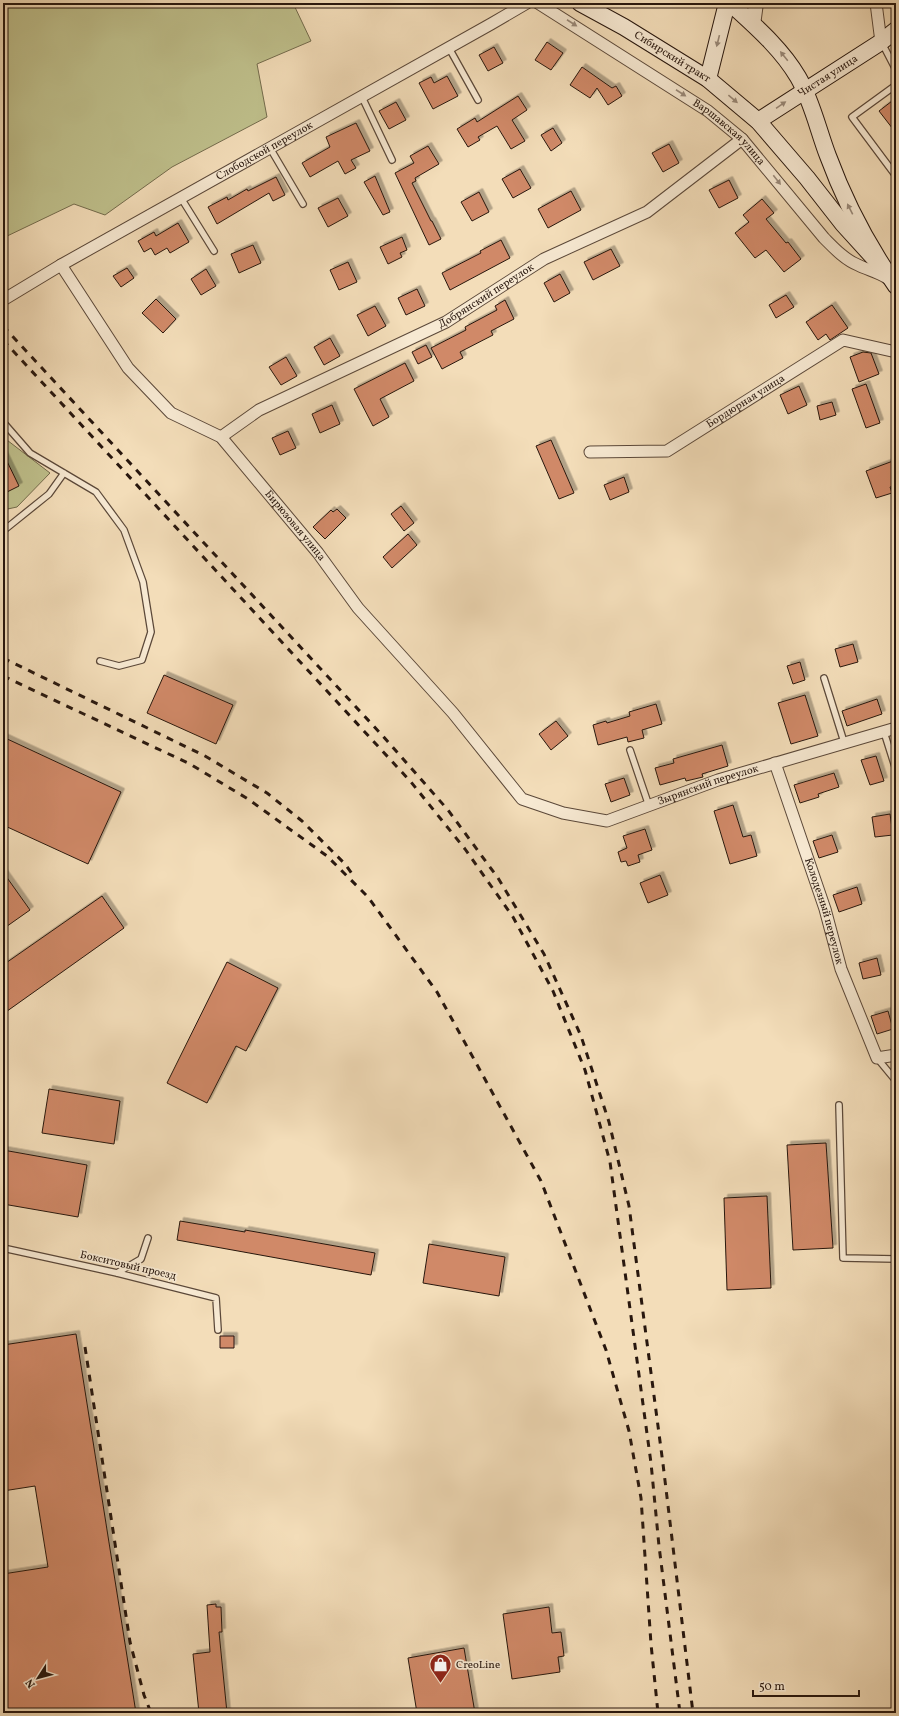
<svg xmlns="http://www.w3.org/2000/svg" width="899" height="1716" font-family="Vollkorn,serif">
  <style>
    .green { fill: #bfc08c; stroke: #746c4d }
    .building { fill: #d08968; stroke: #28170e; filter: url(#shadow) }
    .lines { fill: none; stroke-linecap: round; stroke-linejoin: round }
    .service-casing { stroke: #5b4839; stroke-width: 8 }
    .minor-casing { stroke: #5b4839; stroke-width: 13 }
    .tertiary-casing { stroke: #5b4839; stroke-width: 16 }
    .secondary-casing { stroke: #28170e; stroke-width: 18 }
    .service { stroke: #f7e9d2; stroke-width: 5.5 }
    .minor { stroke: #f7e9d2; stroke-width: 11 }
    .tertiary { stroke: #f7e9d2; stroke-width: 14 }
    .secondary { stroke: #f7e9d2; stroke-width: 16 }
    .rail { stroke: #28170e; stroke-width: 3; stroke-dasharray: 7 7; stroke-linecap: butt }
    .oneway { fill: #9a8a7a }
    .labels { text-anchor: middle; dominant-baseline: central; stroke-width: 3.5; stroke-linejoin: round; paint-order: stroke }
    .street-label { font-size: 11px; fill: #28170e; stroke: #f7e9d2 }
    .poi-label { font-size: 11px; fill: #28170e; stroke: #f7e9d2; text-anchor: start }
  </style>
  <defs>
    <filter id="shadow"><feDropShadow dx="3.5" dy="-3.5" stdDeviation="0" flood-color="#0004"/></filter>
  </defs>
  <rect width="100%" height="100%" fill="#f3ddb9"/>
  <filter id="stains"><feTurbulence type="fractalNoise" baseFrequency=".005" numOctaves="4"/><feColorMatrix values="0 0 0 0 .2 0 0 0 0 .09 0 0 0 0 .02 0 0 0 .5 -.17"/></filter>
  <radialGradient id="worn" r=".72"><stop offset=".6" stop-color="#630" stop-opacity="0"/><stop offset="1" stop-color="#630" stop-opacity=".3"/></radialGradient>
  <path class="green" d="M3,3H293L311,41L257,64L267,117L172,167L105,215L74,204L3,238Z
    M3,437L50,473L17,507L3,510Z"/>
  <path class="building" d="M547,42L563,53L551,70L535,60Z
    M494,47L503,63L488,71L479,55Z
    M582,67L612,88L616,86L622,96L608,105L597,88L590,98L570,85Z
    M447,76L458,96L433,109L419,83L431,77L434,83Z
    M518,96L527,110L512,120L525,141L511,149L497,126L478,137L480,140L468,147L457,129L475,118L477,122Z
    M896,98V133L879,111Z
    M396,102L406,120L389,129L379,111Z
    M356,123L370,151L351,160L356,168L345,174L338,161L310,177L302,163L330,147L326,137Z
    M553,128L562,143L551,151L541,135Z
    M669,144L679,163L663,172L652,153Z
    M428,146L439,164L415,178L416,181L412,183L431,221H432L441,239L429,245L395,173L414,163L410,156Z
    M520,169L531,188L513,198L502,179Z
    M375,176L390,212L383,215L364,182Z
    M276,177L285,195L273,201L269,193L217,224L208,207L227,197L228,200L247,189L248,191Z
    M729,180L738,198L719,208L709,190Z
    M571,191L581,210L548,228L538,209Z
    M479,192L489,212L472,221L461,202Z
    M338,198L348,216L328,227L318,208Z
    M762,199L774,213L766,219L786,243L788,242L801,259L784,272L766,250L755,258L735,233L749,222L743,215Z
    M178,223L189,242L170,253L167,248L155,255L151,248L144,252L138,241L154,232L156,236Z
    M402,237L407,250L400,253L402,257L388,264L380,247Z
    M501,240L510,258L450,290L442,273L481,253L480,251Z
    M253,245L261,263L239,273L231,254Z
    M611,249L620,266L593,280L584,262Z
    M348,262L357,282L339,290L330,270Z
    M127,268L134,278L121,287L113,276Z
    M206,269L216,286L201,295L191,279Z
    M560,274L570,293L554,302L544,283Z
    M417,289L425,306L406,315L398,298Z
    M786,295L794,307L776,318L769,305Z
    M156,299L176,319L163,333L142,313Z
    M505,300L514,319L491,331L493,335L460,352L463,358L442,369L431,348L466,330L465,327L497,310L495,306Z
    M832,305L848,328L830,340L826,334L818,340L806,322Z
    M375,306L386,326L368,336L357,315Z
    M330,338L340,356L324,365L314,347Z
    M426,345L432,357L418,364L412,352Z
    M863,352L871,353L879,374L859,382L850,357Z
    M286,357L297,376L281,385L269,367Z
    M405,363L414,381L380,399L389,417L373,426L354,389Z
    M866,384L880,423L866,428L852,389Z
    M799,386L807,405L788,414L780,395Z
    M832,402L836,415L820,420L817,406Z
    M332,405L340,424L320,433L312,414Z
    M288,431L296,448L280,455L272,438Z
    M551,440L574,493L559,499L536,446Z
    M3,453L19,486L3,494Z
    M893,461L896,467V485L890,487L892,493L876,498L866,471Z
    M624,477L629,492L610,500L604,485Z
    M401,506L414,523L404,531L391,514Z
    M337,509L346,518L325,539L313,527L331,510L333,512Z
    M408,534L417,545L392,568L383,557Z
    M853,644L858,662L840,667L835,649Z
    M800,662L805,680L793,684L787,666Z
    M164,675L233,705L216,744L147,713Z
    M805,695L818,736L791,744L778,703Z
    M877,699L882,714L847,726L842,711Z
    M656,704L662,724L642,730L644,738L628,742L627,737L598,745L593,725L606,721L607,723L630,716L629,712Z
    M556,721L568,736L551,750L539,734Z
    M3,737L121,792L88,864L3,825Z
    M722,745L728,766L702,774L703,777L686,781L685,778L660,785L655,768L674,763L673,759Z
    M876,756L884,781L870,785L861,760Z
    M834,773L839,787L818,794L819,797L800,803L794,785Z
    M624,778L630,795L611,802L605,784Z
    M733,805L743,837L751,835L757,856L730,864L714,811Z
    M890,814L893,835L875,837L872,817Z
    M645,829L652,850L638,855L640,862L628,866L626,861L621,862L618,852L627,848L623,836Z
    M832,835L838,852L819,858L813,841Z
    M3,872L30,910L3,929Z
    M660,875L668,895L648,903L640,883Z
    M857,887L862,904L839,912L833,895Z
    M102,896L124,928L3,1014V965Z
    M877,958L881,975L863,979L859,963Z
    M227,962L278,988L246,1051L236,1046L207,1103L167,1083Z
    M888,1011L893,1029L877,1034L871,1016Z
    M49,1089L120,1101L114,1144L42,1133Z
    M826,1143L833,1248L793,1250L787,1145Z
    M3,1150L87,1165L78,1217L3,1204Z
    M767,1196L771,1288L727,1290L724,1198Z
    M180,1221L245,1232V1230L375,1253L371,1275L177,1240Z
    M429,1244L505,1257L499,1296L423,1283Z
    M76,1334L136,1713H3V1574L48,1567L35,1486L3,1491V1345Z
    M220,1336H234V1348H220Z
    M216,1604V1607H221L222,1632H219L227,1713H199L193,1654L210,1652L207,1605Z
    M549,1607L552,1633L561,1632L564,1656L558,1657L560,1672L512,1679L503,1614Z
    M464,1648L475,1713H417L408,1658Z"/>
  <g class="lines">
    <defs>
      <path id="service" d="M882,43L896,70
        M449,48L478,100
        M896,85L852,117L896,176
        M362,97L392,160
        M270,148L303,204
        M181,198L214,251
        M3,422L30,453L96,492L124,530L143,582L151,632L142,660L119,666L100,661
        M3,531L49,494L64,473
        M824,678L844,742
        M884,732L896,770
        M630,750L649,806
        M877,1058L896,1081
        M839,1105L843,1258L896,1259
        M3,1248L117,1273L216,1298L218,1330
        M117,1273L141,1259L148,1238"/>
      <g id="minor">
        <path id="s1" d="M538,3L708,111L742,139L824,238C834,248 845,260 858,265C868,270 878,272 887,278"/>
        <path d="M876,3L881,42"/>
        <path id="s2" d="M61,265L128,368L171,413L221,437L318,553L358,608L453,713L522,799L563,813L607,821L718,780L896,728"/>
        <path id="s3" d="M3,300L61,265L491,24L527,3"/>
        <path id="s4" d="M221,437L259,410L446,322L544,259L647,212L742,139"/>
        <path id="s5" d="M590,452L667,451L843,340L896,352"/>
        <path id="s6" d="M775,763L825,909L841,969L877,1058L896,1055"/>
      </g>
      <path id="tertiary" d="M753,25L756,3"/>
      <g id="secondary">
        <path id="s7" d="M580,3L624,27L708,79L758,121L807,178L843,224L883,268"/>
        <path d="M730,3C754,25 781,48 798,77C812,101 818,130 828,156C845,202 868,246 896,286"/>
        <path d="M708,79L727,3"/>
        <path id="s8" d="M758,121L881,42L896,30"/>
      </g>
    </defs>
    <use href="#service" class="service-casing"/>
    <use href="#minor" class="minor-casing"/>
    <use href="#tertiary" class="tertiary-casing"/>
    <use href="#secondary" class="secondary-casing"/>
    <use href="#service" class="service"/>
    <use href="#minor" class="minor"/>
    <use href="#tertiary" class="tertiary"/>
    <use href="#secondary" class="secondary"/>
    <path class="rail" d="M3,326L381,734L448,810L498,878L544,954L581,1036L609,1122L629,1206L663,1464L693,1713
      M3,340L411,782L465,849L513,917L553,991L585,1070L610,1162L651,1463L659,1546L680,1713
      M3,658L205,756L267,793L302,821L345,864L355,878
      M3,676L190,764L248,799L327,856L368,897L437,992L541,1181L606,1350L629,1431L641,1498L651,1644L658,1713
      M85,1347L130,1642L144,1695L151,1713"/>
  </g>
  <defs><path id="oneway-solid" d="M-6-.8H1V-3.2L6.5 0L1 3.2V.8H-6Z"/></defs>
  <g class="oneway">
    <use href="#oneway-solid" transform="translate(572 23) rotate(33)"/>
    <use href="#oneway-solid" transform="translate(718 41) rotate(104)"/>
    <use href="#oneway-solid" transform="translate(784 56) rotate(-129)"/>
    <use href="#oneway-solid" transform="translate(681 93) rotate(33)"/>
    <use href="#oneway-solid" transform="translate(733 99) rotate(40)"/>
    <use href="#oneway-solid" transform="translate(781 105) rotate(-34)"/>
    <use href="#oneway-solid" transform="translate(777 180) rotate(52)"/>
    <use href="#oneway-solid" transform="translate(850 209) rotate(-117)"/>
  </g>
  <defs>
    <symbol id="shop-pin" viewBox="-11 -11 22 30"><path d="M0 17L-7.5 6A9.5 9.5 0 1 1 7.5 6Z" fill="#8f2418" stroke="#f7e9d2"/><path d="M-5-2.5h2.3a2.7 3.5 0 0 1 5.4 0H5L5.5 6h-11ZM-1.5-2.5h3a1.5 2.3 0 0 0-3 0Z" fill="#fff"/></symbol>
  </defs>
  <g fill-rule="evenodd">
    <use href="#shop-pin" x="428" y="1652" width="25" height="34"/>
  </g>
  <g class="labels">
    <g class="street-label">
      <text stroke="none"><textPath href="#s7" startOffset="107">Сибирский тракт</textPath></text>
      <text stroke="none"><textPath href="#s8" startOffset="83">Чистая улица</textPath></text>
      <text stroke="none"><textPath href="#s1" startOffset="231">Варшавская улица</textPath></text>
      <text stroke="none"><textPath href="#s3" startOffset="301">Слободской переулок</textPath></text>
      <text stroke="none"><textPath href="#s4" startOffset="301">Добрянский переулок</textPath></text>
      <text stroke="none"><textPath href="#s5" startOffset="170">Бордюрная улица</textPath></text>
      <text stroke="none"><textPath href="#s2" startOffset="356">Бирюзовая улица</textPath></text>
      <text stroke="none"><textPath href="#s2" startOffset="907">Зырянский переулок</textPath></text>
      <text stroke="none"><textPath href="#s6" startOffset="156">Колодезный переулок</textPath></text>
      <text transform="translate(128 1266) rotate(13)">Бокситовый проезд</text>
    </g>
    <g class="poi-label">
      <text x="456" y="1665">CreoLine</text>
    </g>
  </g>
  <rect width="899" height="1716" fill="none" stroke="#f3ddb9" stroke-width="16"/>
  <rect x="4" y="4" width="891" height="1708" fill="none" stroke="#28170e" stroke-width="2"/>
  <rect x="8" y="8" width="883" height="1700" fill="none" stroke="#28170e"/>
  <g transform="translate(38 1678) rotate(234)" stroke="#f7e9d2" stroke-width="3" paint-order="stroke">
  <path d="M0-3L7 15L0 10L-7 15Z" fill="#28170e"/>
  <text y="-6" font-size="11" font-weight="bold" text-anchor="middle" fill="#28170e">N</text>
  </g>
  <path d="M753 1690v6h106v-6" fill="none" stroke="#28170e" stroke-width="2"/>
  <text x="759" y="1690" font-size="12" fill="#28170e" stroke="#f7e9d2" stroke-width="3" paint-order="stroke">50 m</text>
  <rect width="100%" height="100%" filter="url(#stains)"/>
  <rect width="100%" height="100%" fill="url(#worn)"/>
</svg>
